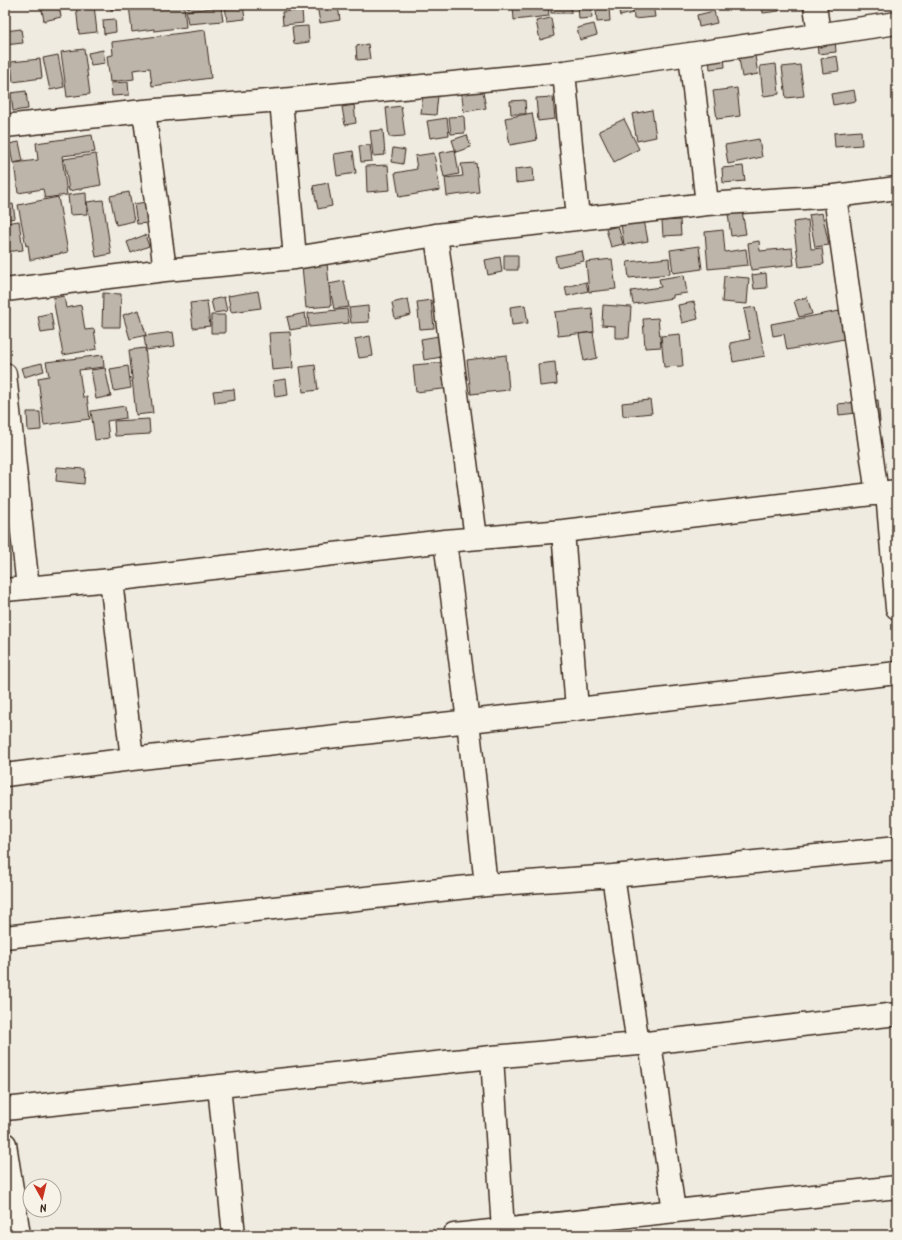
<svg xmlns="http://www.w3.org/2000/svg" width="902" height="1240" font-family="Kalam,sans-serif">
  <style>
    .building { fill: #bdb5aa; stroke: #3b2a1e }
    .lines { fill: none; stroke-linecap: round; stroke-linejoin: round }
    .minor-casing { stroke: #3b2a1e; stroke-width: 25 }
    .minor { stroke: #f7f3e8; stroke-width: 22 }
  </style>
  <rect width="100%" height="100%" fill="#efebe0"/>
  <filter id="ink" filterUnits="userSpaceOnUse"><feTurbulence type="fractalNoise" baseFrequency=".025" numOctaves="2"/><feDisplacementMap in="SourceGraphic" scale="8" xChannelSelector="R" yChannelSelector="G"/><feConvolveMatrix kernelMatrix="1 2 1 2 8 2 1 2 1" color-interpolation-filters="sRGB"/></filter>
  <g filter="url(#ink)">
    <path class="building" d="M41,5H59L61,17L44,21Z
      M94,5L97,32L79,34L76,6Z
      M111,5H129V8L111,10Z
      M129,5H157V8L184,5L186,27L154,31V29L132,32Z
      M187,5H200V7L187,8Z
      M225,5H243L245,19L227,21Z
      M317,5H338L340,20L320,23Z
      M513,5H548L549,16L514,20Z
      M551,5H571V13H551Z
      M578,5H591L592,18L579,19Z
      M618,5H631L633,13L620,16Z
      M633,5H653L655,17L634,19Z
      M762,5H778L779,11L763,13Z
      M833,5H845V8L833,9Z
      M221,7L223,21L188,24L186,11Z
      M609,8L610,21L597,22L596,9Z
      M302,10L303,23L283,25L282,12Z
      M714,11L717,23L699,27L697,15Z
      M551,18L554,36L540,40L536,21Z
      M115,19L116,32L104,34L103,20Z
      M594,24L597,35L580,40L577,28Z
      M308,26L309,42L294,44L292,27Z
      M21,29L23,43L5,45V31Z
      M205,30L211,78L152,86L150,68L133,70L134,79L110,82L107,56L113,55L112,42Z
      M835,40L836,52L818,54L817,42Z
      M368,44L370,59L357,60L356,46Z
      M84,49L90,94L67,97L61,52Z
      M103,50L105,63L91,65L88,53Z
      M754,50L758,74L742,77L738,52Z
      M58,55L64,87L50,90L43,58Z
      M724,55L725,67L710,69L709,57Z
      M837,56L839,71L823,73L821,59Z
      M40,59L42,78L13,82L11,62Z
      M776,64L779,94L763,96L760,66Z
      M800,65L804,96L786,98L782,67Z
      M5,73H10V87H5Z
      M128,82L129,95L112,96L111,83Z
      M482,87L486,108L464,112L461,90Z
      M737,88L740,116L717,119L713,91Z
      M854,90L856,101L833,105L831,94Z
      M26,91L28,109L13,111L11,93Z
      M423,93L438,95L436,115L421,114Z
      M553,97L555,119L538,121L536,98Z
      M525,100L526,114H511L510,101Z
      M354,105L356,123L345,125L342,107Z
      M401,106L405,136L389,137L386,108Z
      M652,110L656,137L637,141L632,114Z
      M532,113L537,140L510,145L505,118Z
      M464,116L465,133L451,134L449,117Z
      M447,118L449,135L430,138L427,121Z
      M624,119L639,149L614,162L599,131Z
      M383,130L385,155L373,156L370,131Z
      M861,131L862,145L835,147L834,133Z
      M92,135L95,152L62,156L67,195L45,198L43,189L18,193L14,163L38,160L36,143Z
      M467,135L471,147L456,152L452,140Z
      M759,139L762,157L728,164L725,145Z
      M19,142L23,161L13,163L9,144Z
      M370,145L372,161L361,162L359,146Z
      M393,148L405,150L403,164L391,162Z
      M455,150L459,174L444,177L439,153Z
      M353,151L356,173L337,176L334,154Z
      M434,153L440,190L399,197L395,173L417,169L415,156Z
      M96,154L101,185L69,191L64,159Z
      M476,163L479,192L447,196L445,178L463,176L461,164Z
      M388,165L390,190L367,192L366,166Z
      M743,166L745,181L723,183L722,168Z
      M533,167L534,181L516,183L515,169Z
      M328,183L332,206L318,209L313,186Z
      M129,192L134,221L116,225L110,196Z
      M86,193L87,214L70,215L68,195Z
      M58,197L68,252L30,260L28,245L26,246L18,205Z
      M103,200L111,254L96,257L87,202Z
      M146,202L148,223L137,224L134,204Z
      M13,204L15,218L5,220V205Z
      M742,211L746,234L731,236L728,214Z
      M822,213L829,245L815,247L809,215Z
      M644,220L648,241L624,245L621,224Z
      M680,220L681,235L663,236L662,221Z
      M808,220L811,249L822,248L824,264L799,267L793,222Z
      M19,221L23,250L5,252V223Z
      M618,226L623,244L611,247L606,229Z
      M723,230L725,252L746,249L748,265L708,269L705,232Z
      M145,235L149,246L131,253L127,242Z
      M759,241L760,251L792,248L794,265L751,270L748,243Z
      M699,246L702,269L673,273L670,250Z
      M582,251L584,261L557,267L555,256Z
      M504,255H518V270H504Z
      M500,257L502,272L488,275L485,260Z
      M669,258L670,274L629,278L627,262Z
      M612,259L616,289L589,292L586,262Z
      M327,263L331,306L306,308L302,266Z
      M766,273L767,288L754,289L752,275Z
      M684,275L687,293L673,295V298L633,304L631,291L661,287L659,279Z
      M724,276L749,278L747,304L722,302Z
      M344,281L349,307L334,309L329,284Z
      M586,282L588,291L567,296L565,287Z
      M258,291L261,308L231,312L228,296Z
      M103,293L121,294L120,327H102Z
      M64,296L66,308L81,305L85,330L94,329L97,349L63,355L53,298Z
      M224,297L227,311L214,313L211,300Z
      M807,297L812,314L799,317L794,301Z
      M408,299L411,315L395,319L392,303Z
      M431,300L434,328L420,329L417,302Z
      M207,301L210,326L193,328L190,303Z
      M694,302L698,319L682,323L678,305Z
      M525,305L528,323L512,325L510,307Z
      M603,305L631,307L629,338H615V326L602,325Z
      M368,306L369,322L351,323L349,308Z
      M755,307L765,356L733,362L730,343L750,339L744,309Z
      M592,308L594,332L558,336L555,312Z
      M347,309L349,323L309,327L308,313Z
      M139,310L146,335L130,339L123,315Z
      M839,311L844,339L787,350L784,334L773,336L771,324Z
      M51,313L54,331L41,333L38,316Z
      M305,313L307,327L290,330L287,317Z
      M211,315H225V333H211Z
      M658,318L661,347L645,348L643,319Z
      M173,332L175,346L146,350L144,336Z
      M290,332L293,368L272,370L269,333Z
      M593,332L597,358L584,361L579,334Z
      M680,334L683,366L664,367L661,336Z
      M370,336L373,356L359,358L355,339Z
      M439,336L442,357L424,360L421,339Z
      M145,348L153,413L136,415L129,350Z
      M103,355L104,367L79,370L83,397H87L90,419L44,425L38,378L49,376L46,362Z
      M506,355L509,390L471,394L467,360Z
      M448,362L451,388L416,392L413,365Z
      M555,362L557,384L540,386L538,364Z
      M42,363L44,371L24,377L21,368Z
      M315,365L318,390L303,392L300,367Z
      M128,366L131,388L114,391L110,369Z
      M105,368L111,396L96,399L91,370Z
      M286,379L288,395L275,397L273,381Z
      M234,389L235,400L215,403L213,391Z
      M650,400L652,413L623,416L622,403Z
      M878,400L880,422L866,423L865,412L839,415L838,404Z
      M125,406L126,418L107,421L109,438L95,440L91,411Z
      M27,412H40L41,430L28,431Z
      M149,419L150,434L115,436L114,421Z
      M57,467L85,469L84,484L56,481Z"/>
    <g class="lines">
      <defs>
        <path id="minor" d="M815,5L819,35
          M690,54L707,204
          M564,72L578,218
          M281,100L295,258
          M144,111L165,270
          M5,126L144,111L281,100L564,72L690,54L897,23
          M835,196L877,494
          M436,235L476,538
          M5,290L165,270L295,258L436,235L707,204L835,196L897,188
          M5,374L28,588
          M887,493L897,608
          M563,531L577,709
          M445,541L468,721L486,885
          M111,580L132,759
          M5,590L111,580L445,541L563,531L897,491
          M5,775L132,759L897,673
          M613,876L638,1044
          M5,937L486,885L613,876L897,848
          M650,1043L674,1211
          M492,1057L503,1230
          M219,1086L234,1235
          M5,1109L492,1057L638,1044L897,1014
          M5,1144L19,1235
          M454,1235L897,1187"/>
      </defs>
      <use href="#minor" class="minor-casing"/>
      <use href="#minor" class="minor"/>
    </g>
  </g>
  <rect width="902" height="1240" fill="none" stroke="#f7f3e8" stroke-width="20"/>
  <rect x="10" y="10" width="882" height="1220" fill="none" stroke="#3b2a1e" stroke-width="1.5" filter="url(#ink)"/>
  <g transform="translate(42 1198) rotate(172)"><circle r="19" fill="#f7f3e8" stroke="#aca397"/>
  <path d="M0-3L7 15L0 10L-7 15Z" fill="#c8321e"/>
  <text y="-6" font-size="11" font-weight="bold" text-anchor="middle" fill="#3b2a1e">N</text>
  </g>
</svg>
